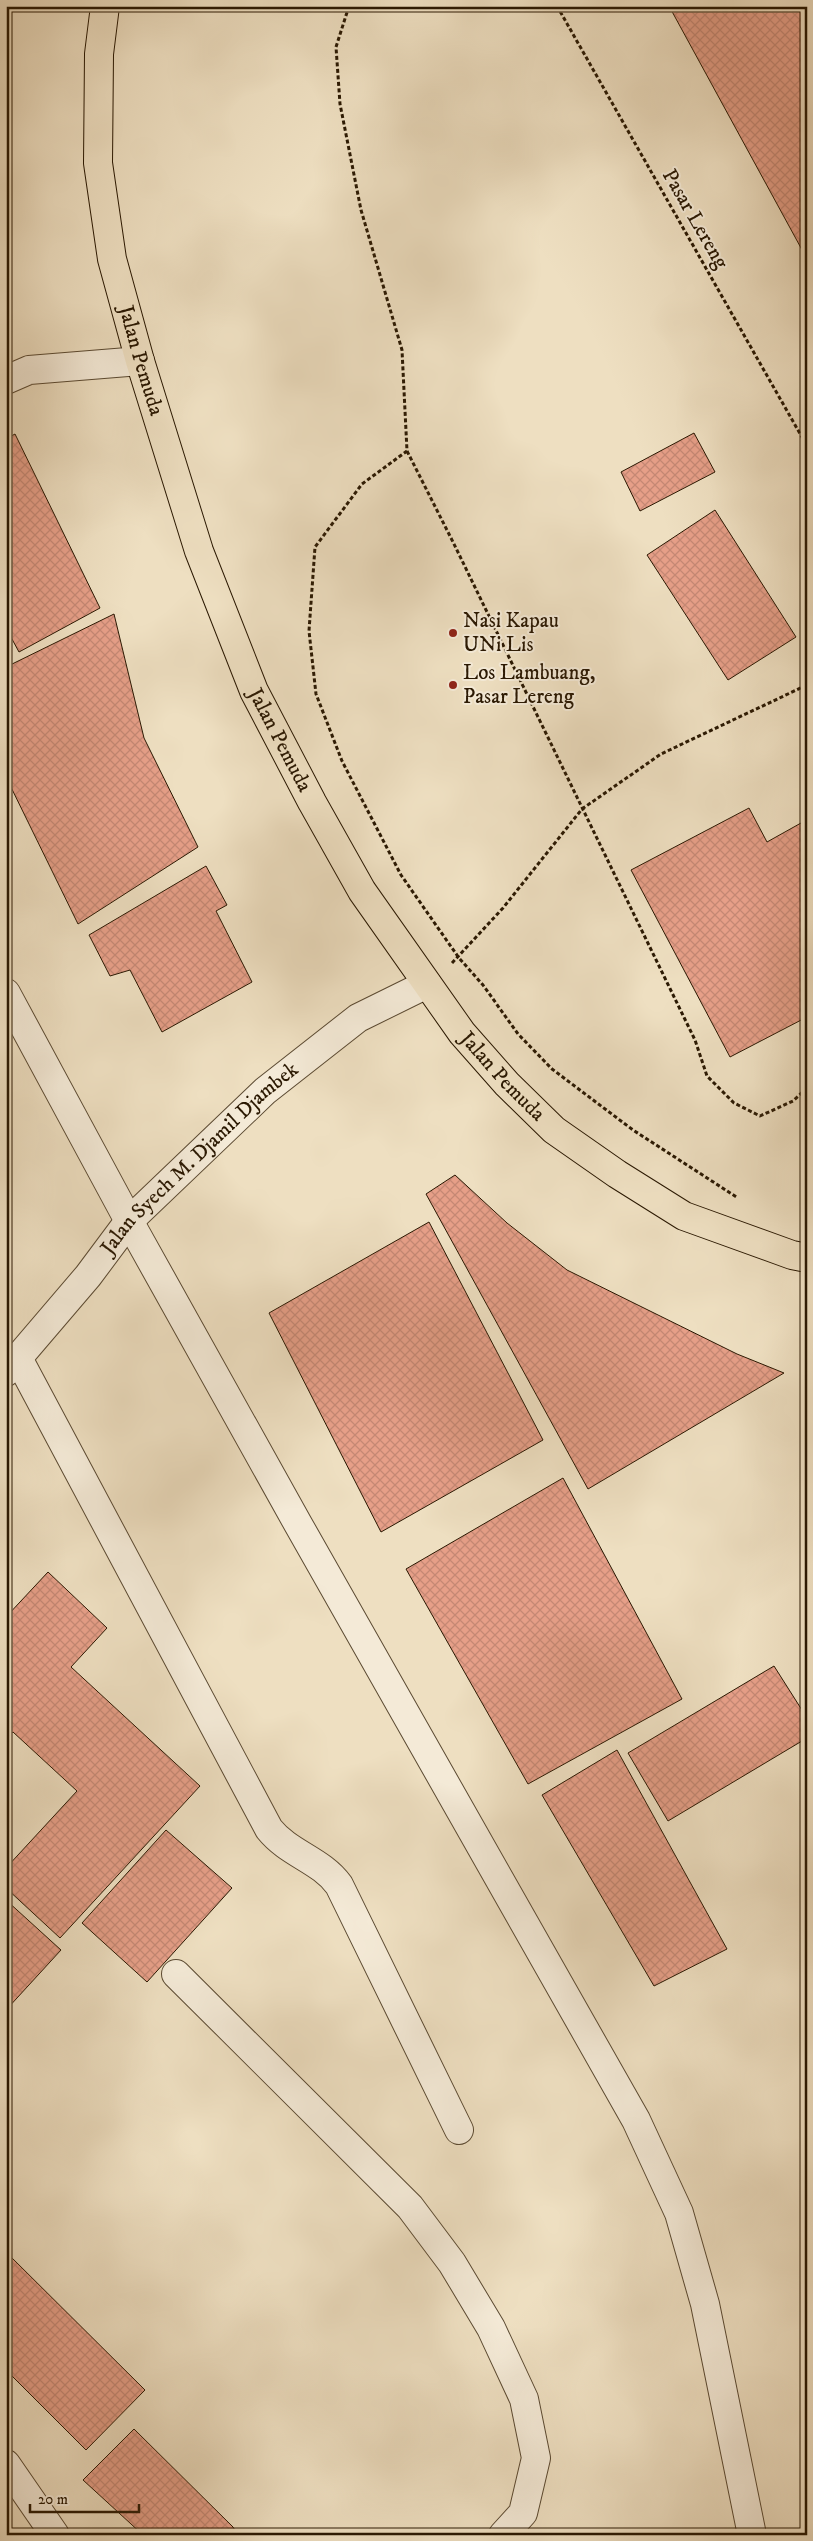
<svg xmlns="http://www.w3.org/2000/svg" width="813" height="2541" font-family="'IM FELL DW Pica',serif">
  <style>
    .building { fill: url(#building-cross-hatch); stroke: #2a1802 }
    .lines { fill: none; stroke-linecap: round; stroke-linejoin: round }
    .minor-casing { stroke: #5b4a32; stroke-width: 30 }
    .major-casing { stroke: #2a1802; stroke-width: 30 }
    .path { stroke: #2a1802; stroke-width: 3; stroke-dasharray: 4 2.5; stroke-linecap: butt }
    .minor { stroke: #f4ead7; stroke-width: 28 }
    .major { stroke: #eedfc1; stroke-width: 28 }
    .poi-dot { fill: #8f2418; stroke: #f4ead7; stroke-width: 2 }
    .labels { text-anchor: middle; dominant-baseline: central; stroke-width: 4; stroke-linejoin: round; paint-order: stroke }
    .street-label { font-size: 21px; fill: #2a1802; stroke: #f4ead7 }
    .poi-label { font-size: 21px; fill: #2a1802; stroke: #f4ead7; text-anchor: start }
  </style>
  <defs>
    <pattern id="building-cross-hatch" width="8" height="8" patternUnits="userSpaceOnUse" patternTransform="scale(1.25)"><rect width="8" height="8" fill="#e69f88"/><path d="M0 0l8 8M0 8l8-8" fill="none" stroke="#c58874"/></pattern>
  </defs>
  <rect width="100%" height="100%" fill="#eedfc1"/>
  <filter id="stains"><feTurbulence type="fractalNoise" baseFrequency=".004" numOctaves="4"/><feColorMatrix values="0 0 0 0 .2 0 0 0 0 .09 0 0 0 0 .02 0 0 0 .5 -.17"/></filter>
  <radialGradient id="worn" r=".72"><stop offset=".6" stop-color="#630" stop-opacity="0"/><stop offset="1" stop-color="#630" stop-opacity=".3"/></radialGradient>
  <path class="building" d="M669,6H807V259Z
    M694,433L715,472L640,511L621,472Z
    M15,434L100,608L19,652L6,628V439Z
    M715,510L796,637L728,680L647,555Z
    M114,614L144,738L198,847L78,924L6,777V667Z
    M749,808L767,842L801,823L807,834V1017L730,1057L631,870Z
    M206,866L227,905L216,911L252,982L162,1032L130,970L110,976L89,935Z
    M455,1175L507,1223L567,1270L737,1354L784,1373L588,1489L426,1194Z
    M429,1222L543,1440L381,1532L269,1313Z
    M563,1478L682,1699L528,1784L406,1569Z
    M48,1572L107,1628L71,1667L200,1786L60,1938L6,1888V1868L77,1791L13,1732L6,1739V1617Z
    M774,1666L807,1718V1738L668,1821L628,1753Z
    M617,1750L727,1949L654,1986L542,1795Z
    M166,1830L232,1888L147,1982L82,1923Z
    M6,1900L61,1950L6,2010Z
    M6,2252L145,2390L86,2450L6,2370Z
    M134,2429L233,2527L238,2535H143L83,2480Z"/>
  <g class="lines">
    <defs>
      <g id="minor">
        <path d="M6,380L29,370L140,361"/>
        <path d="M6,993L129,1221L298,1524L636,2120L679,2213L705,2304L752,2535"/>
        <path d="M18,1358L269,1829C289,1854 321,1860 339,1885L459,2130"/>
        <path id="s1" d="M6,1372L88,1276L129,1221L265,1091L358,1018L427,984"/>
        <path d="M176,1974L410,2207L452,2263L491,2328L524,2399L536,2458L523,2513L503,2535"/>
        <path d="M6,2464L55,2535"/>
      </g>
      <g id="major">
        <path id="s2" d="M105,6L99,54L98,163L112,259L140,361L199,551L254,691L312,802L362,891L462,1033L507,1084L554,1130L617,1174L684,1216L792,1255L807,1258"/>
      </g>
    </defs>
    <use href="#minor" class="minor-casing"/>
    <use href="#major" class="major-casing"/>
    <path class="path" d="M349,6L336,47L340,104L361,210L402,350L407,451L362,484L315,547L309,631L316,694L342,761L401,875L459,958L483,985L518,1034L552,1069L633,1130L738,1198
      M557,6L807,446
      M407,451L453,542L695,1040L707,1076L734,1103L760,1116L793,1101L807,1088
      M452,963L503,908L582,809L661,754L807,685"/>
    <use href="#minor" class="minor"/>
    <use href="#major" class="major"/>
  </g>
  <g class="poi-dot">
    <circle cx="453" cy="633" r="5"/>
    <circle cx="453" cy="685" r="5"/>
  </g>
  <g class="labels">
    <g class="street-label">
      <text transform="translate(695 219) rotate(60)">Pasar Lereng</text>
      <text stroke="none"><textPath href="#s2" startOffset="360">Jalan Pemuda</textPath></text>
      <text stroke="none"><textPath href="#s2" startOffset="765">Jalan Pemuda</textPath></text>
      <text stroke="none"><textPath href="#s2" startOffset="1170">Jalan Pemuda</textPath></text>
      <text stroke="none"><textPath href="#s1" startOffset="289">Jalan Syech M. Djamil Djambek</textPath></text>
    </g>
    <g class="poi-label">
      <text x="463" y="621">Nasi Kapau<tspan x="463" dy="24">UNi Lis</tspan></text>
      <text x="463" y="673">Los Lambuang,<tspan x="463" dy="24">Pasar Lereng</tspan></text>
    </g>
  </g>
  <rect width="813" height="2541" fill="none" stroke="#eedfc1" stroke-width="25"/>
  <rect x="8" y="8" width="798" height="2526" fill="none" stroke="#2a1802" stroke-width="2.5"/>
  <rect x="12" y="12" width="788" height="2516" fill="none" stroke="#2a1802"/>
  <path d="M30 2504v8h109v-8" fill="none" stroke="#2a1802" stroke-width="2.5"/>
  <text x="38" y="2504" font-size="15" fill="#2a1802" stroke="#f4ead7" stroke-width="4" paint-order="stroke">20 m</text>
  <rect width="100%" height="100%" filter="url(#stains)"/>
  <rect width="100%" height="100%" fill="url(#worn)"/>
</svg>
